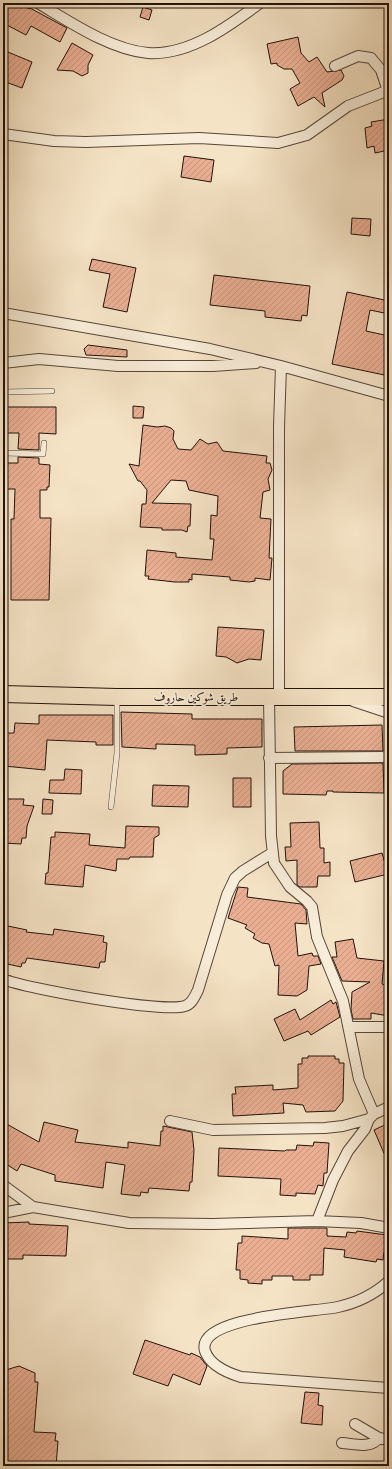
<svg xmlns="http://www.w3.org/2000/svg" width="392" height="1469" font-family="'IM FELL French Canon',Amiri,serif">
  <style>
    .building { fill: url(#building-hatch); stroke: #22110b }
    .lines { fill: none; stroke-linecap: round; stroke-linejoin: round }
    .service-casing { stroke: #57463a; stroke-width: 6 }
    .minor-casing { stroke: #57463a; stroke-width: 12 }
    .primary-casing { stroke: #22110b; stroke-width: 18 }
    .service { stroke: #f8edd9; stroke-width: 5 }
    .minor { stroke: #f8edd9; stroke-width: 10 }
    .primary { stroke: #f5e3c5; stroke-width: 16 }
    .labels { text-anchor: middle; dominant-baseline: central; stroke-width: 3.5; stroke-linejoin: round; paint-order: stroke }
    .street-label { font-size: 12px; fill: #22110b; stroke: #f8edd9 }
  </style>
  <defs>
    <pattern id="building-hatch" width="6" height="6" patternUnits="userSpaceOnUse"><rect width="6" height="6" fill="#eaaf93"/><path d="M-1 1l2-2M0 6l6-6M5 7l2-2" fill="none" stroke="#c8967d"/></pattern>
  </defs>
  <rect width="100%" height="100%" fill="#f5e3c5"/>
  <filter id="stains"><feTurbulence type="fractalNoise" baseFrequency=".005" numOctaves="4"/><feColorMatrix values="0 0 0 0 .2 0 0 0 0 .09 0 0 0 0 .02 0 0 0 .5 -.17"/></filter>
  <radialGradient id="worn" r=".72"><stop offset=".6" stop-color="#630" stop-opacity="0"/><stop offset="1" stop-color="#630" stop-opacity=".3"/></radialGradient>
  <path class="building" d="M3,3H15L30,9V8L67,28L60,42L31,26L26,35L3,23Z
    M143,7L152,10L149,20L140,17Z
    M298,37L301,53L309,62L317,57L327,72L341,70L344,76L342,80L322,93L325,107L314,97L298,106L290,89L300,83L292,69H284L277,65V63L271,64L267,44Z
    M72,43L93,55L88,65V73L82,76L73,71L57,70Z
    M3,50L32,62L22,88L3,81Z
    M389,119V150L375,153L374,146L367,148L365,128L372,126L371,122Z
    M184,156L214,160L211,182L181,177Z
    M352,218L371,219L370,236L351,234Z
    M92,259L136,268L127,312L103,307L110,274L89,270Z
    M214,275L310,286L307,316L302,315L301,321L265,317V311L210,305Z
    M347,292L389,301V314L370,310L366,331L389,336V376L332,364Z
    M88,345L127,350V357L86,355L84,349Z
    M133,406L144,407L143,418H133Z
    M6,407H56V434L39,433V450L18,449L19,433H7L6,429Z
    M143,425L157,427L165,426L171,428L174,431L173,439L178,449L191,450L200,439L208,444L217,442L223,451L267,456L266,463H270L272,470L268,479L270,490L263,492L260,518L271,519L269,558H272L270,580L255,578V581L249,582L230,580V577L192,574V580L189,579V582H175L148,579L149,576H145L147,550L176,553V557L212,560L214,539H210L211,515L217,516L218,496L189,490L186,481L171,480L152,503L191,504L190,526H188L187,532L182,530H162V528L140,527L142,504H146L147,490L140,481H138L129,464L139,466Z
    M18,457L39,458V464L50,465L49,487H47V490H40V518H51L49,600H11V519H14L15,489H3V463H18Z
    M218,627L264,630L261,660L249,659L237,663L226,657L216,656Z
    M121,712L192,714V719H262V747L227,748V754L195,755V745L156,744V749L122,747Z
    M39,715H113V745H96V742L47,740L45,770L4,766L6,733H14L15,723L39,724Z
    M382,725L383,751H295L294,727Z
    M383,763L384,793L333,792V791H327L326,795L283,794V771L292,764Z
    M65,769L82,770L81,794L49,793L50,780H64Z
    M233,778H251V807H233Z
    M153,785L189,786L188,807L152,806Z
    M3,799H24L23,805L34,806L27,826L26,838H22L21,844L3,843Z
    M43,799L53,800L52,814H42Z
    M319,822L320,848H324V863L330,862V876H318L317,887H300L297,885V860L286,861L285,847H291L290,823Z
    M126,826L159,827V835L154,838L153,857H130L129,859H117L116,871L85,865L83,887L45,884L46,873H48L51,837H55V832L90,834L89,845L125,848Z
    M382,853L388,874L355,882L350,861Z
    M238,887L248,888L247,897L301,904L306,910L307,924L295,923L298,956L312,953L313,956H318L321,964L309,966L307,990L297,996L278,995L279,965L275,966L269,944L262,943L253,938L255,934L245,928L247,925L228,918Z
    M3,925L27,930L26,932L53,935L54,929L104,936L103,942L107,943L105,962H100L99,968L27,958L25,963H22L21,967L3,963Z
    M353,939L357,958L384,961L382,984L389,986V1016L371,1013V1019H353L351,1010L352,992L370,982L342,981L332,957H337L335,942Z
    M331,1000L333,1004L336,1002L340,1017L311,1035L308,1031L284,1041L274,1019L295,1009L300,1020Z
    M308,1056H335V1059H339V1063H344L343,1101L335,1111L306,1112L303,1105L283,1103L284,1113L233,1116L232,1094H236L235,1087L273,1085V1090L298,1088V1064H302V1058H308Z
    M3,1122L39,1142L44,1122L78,1130L75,1142L128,1148V1142L160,1146L161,1131H163V1126L192,1132L194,1150L192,1182H190L189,1191L149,1188L148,1193L141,1192L140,1196L121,1194L125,1165L106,1162L103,1188L55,1181V1175L21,1164L17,1171L3,1162Z
    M389,1123V1165L374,1130Z
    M314,1142L329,1143L327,1173H324L323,1186L318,1185L315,1194L296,1193V1196L280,1195L281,1179L218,1176L219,1148L285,1151L286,1150H296L297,1145L313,1146Z
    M29,1222V1224L68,1226L66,1256L23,1255V1259H7V1256H3V1223Z
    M288,1228H327V1236L346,1237L347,1232L356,1233L357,1231L387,1235L386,1239H389V1253L384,1252L383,1260L377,1259L376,1262L344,1257L345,1250L324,1248L323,1275H310V1280H293V1276H272V1280H262V1284L248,1283V1280L240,1279V1270H236L238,1243H242V1236L288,1239Z
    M145,1340L190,1355L191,1353L200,1357L207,1366L200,1385L173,1374L168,1386L133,1374Z
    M19,1366L35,1373V1382H38L34,1432L56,1433L55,1441H58L56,1466H3L6,1370Z
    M305,1392L319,1393L318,1405L323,1406L322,1425L301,1423Z"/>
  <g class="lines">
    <defs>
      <path id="service" d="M3,392L52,391
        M3,453L43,454L44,443
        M111,807L117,753V700"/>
      <path id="minor" d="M38,3C70,22 111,50 148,53C189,56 229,26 260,3
        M335,66L358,56L371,58L381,70L388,91
        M3,134L54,141L86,142L199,138L278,143L307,135L348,106L389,90
        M3,313L210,349L281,366L389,396
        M3,363L39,359L118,366H213L256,363
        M269,697L271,836L274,863L290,887L307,901L312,907L317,937L343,1001L359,1079L374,1114
        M279,697V427L281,366
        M353,701L389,713
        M269,758L382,757
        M3,979C27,989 163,1013 185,1006C192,1004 195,996 198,990L227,895L235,878L243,871L272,853
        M349,1027H389
        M170,1121L213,1130L325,1128L343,1126L369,1119
        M3,1185L33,1207L129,1223L213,1224L317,1221L361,1223L389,1228
        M3,1213L33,1207
        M317,1221L333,1180L348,1151L365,1129L369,1119L374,1114L389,1107
        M389,1281C375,1294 356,1303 338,1307C316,1312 195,1316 205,1351C210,1366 228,1373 241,1377L389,1388
        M355,1424L379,1438L389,1440
        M342,1443C355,1444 370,1449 379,1438"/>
      <path id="primary" d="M3,694L117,697H389"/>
    </defs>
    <use href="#service" class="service-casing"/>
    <use href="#minor" class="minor-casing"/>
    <use href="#primary" class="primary-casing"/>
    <use href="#service" class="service"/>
    <use href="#minor" class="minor"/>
    <use href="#primary" class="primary"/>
  </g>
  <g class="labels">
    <g class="street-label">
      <text x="196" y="697">طريق شوكين حاروف</text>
    </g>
  </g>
  <rect width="392" height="1469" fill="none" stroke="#f5e3c5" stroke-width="16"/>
  <rect x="4" y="4" width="384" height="1461" fill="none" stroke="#22110b" stroke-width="2"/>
  <rect x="8" y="8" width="376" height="1453" fill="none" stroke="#22110b"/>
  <rect width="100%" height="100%" filter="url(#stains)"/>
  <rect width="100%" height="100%" fill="url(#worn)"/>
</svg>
